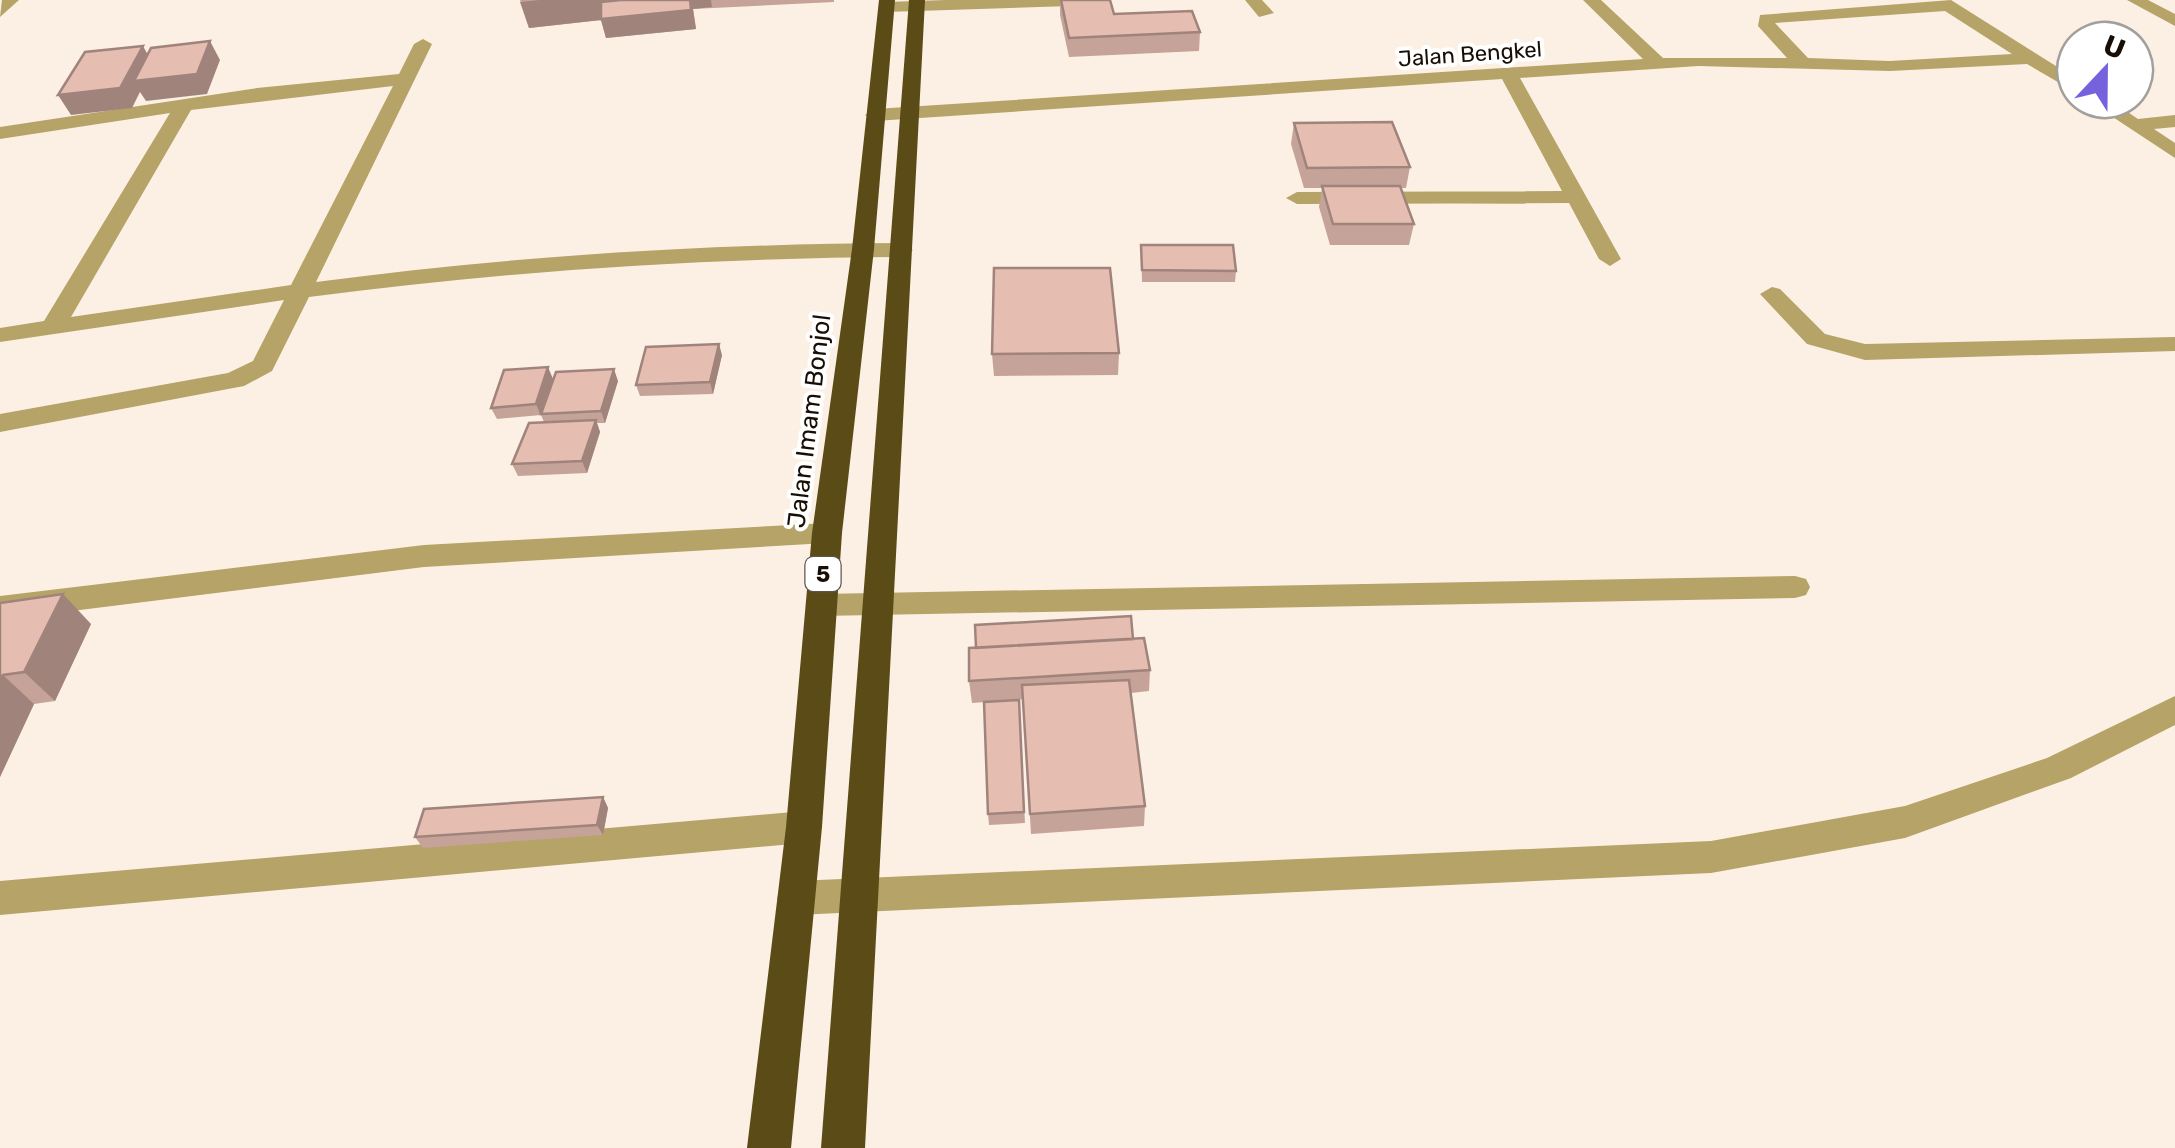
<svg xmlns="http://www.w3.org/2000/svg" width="2175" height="1148" font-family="Rubik,sans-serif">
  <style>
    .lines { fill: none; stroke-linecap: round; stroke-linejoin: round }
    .minor { fill: #b6a367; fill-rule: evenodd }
    .highway { fill: #5b4c17; fill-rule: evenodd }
    .wall { fill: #c5a398 }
    .shaded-wall { fill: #a0847c }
    .building { fill: #e5bdb1; stroke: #a0847c; stroke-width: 2.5 }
    .labels { text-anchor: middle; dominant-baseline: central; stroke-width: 8; stroke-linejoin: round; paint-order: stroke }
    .far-street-label { font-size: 22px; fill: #180e05; stroke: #fff }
    .shield { fill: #fff; stroke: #5d5650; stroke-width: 2.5 }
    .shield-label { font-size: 22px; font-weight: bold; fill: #180e05 }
    .street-label { font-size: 25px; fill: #180e05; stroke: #fff }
  </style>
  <rect width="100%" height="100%" fill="#fcf0e5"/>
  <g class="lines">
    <path class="minor" d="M2,0H19L0,17Z
      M945,0H1109L1101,5L886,12L878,7L886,2Z
      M1245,0H1262L1274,13L1259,17Z
      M1583,0H1601L1663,58H1787L1758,26L1760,15L1951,0L2075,78V92L2027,64L1890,71L1698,66L1520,78L1621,259L1610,266L1599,259L1569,203L1297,204L1286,198L1297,192L1562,191L1502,79L875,121L865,115L875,109L1643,59ZM1945,11L2012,54L1890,61L1808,58L1775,23Z
      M2127,0H2148L2175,14V26Z
      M423,39L432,44L316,282C511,256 706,244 902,243L913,250L902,257C703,258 506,271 309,297L272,371L244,386L0,432V414L228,373L253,361L284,300L0,342V328L44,321L170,113L0,139V127L257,88L399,74L414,44ZM393,86L291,285L71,317L191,110Z
      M2087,100H2110L2138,119L2175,115V127L2154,129L2175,143V158Z
      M1772,287L1780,289L1825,334L1865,344L2175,337V351L1865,360L1807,344L1760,294Z
      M827,523L837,526L842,533L837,540L827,543L424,567L0,620V596L424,545Z
      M1795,576L1806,579L1810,587L1806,595L1795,598L821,616L810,613L806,605L810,597L821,594Z
      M2175,696V725L2071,778L1905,838L1711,873L796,915L783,910L777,898L783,886L796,881L1711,841L1905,806L2047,758Z
      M804,811L817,816L822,827L817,838L804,843L0,915V881Z"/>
    <path class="highway" d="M879,0H895L874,249L842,533L822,827L791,1148H747L786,827L812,533L852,249Z
      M909,0H925L865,1148H821Z"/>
  </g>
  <path class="wall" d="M520,0H834V2L693,9L696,29L606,38L601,20L529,28Z
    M1060,0L1114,14L1200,32L1199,51L1069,57L1060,15Z
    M1294,123L1410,167L1406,188H1401L1414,224L1409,245H1330L1319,207L1322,188H1304L1291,144Z
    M1141,245L1236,271L1235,282H1142Z
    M1119,353L1118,375L994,376L992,354Z
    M722,355L713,394L640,396L636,385Z
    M553,379L548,394L618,381L605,423H597L600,432L587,473L518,476L512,464L544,422L541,415L497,419L491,408Z
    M0,603L91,624L55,701L34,704L0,777Z
    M1133,639L1150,670L1149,691L1131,693L1145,806L1144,826L1031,834L1023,699L972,703L969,681L976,648Z
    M1019,700L1025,823L989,825L988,814Z
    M603,797L608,808L603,835L423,848L415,837Z"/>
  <path class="shaded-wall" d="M539,0H711L712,7L693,9L696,29L606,38L601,20L529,28L520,2Z
    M210,41L220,60L207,94L146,101L140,92L132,108L71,115L58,95L143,46L154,66Z
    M719,344L722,355L713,394L710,382Z
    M548,367L553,379L541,416L536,404Z
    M614,369L618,381L605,423L601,411Z
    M596,420L600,432L587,473L582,461Z
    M63,594L91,624L55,701L24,672Z
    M3,675L34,704L0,777V681Z
    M603,797L608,808L603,835L597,825Z"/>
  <path class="building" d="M621,0H690L691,10L601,19V2Z
    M1061,0H1110L1114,14L1192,11L1200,32L1069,38Z
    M210,41L197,74L134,81L151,48Z
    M143,46L120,88L58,95L85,52Z
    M1392,122L1410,167L1307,168L1294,123Z
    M1322,186H1400L1414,224H1333Z
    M1141,245H1233L1236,271L1142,270Z
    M994,268H1110L1119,353L992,354Z
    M719,344L710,382L636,385L646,347Z
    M548,367L536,404L491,408L504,370Z
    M614,369L601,411L541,414L556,372Z
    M596,420L582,461L512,464L529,423Z
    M63,594L24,672L3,675L0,681V603Z
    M1131,616L1133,639L976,648L975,625Z
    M1144,638L1150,670L969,681V648Z
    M1129,680L1145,806L1030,814L1022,685Z
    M1019,700L1024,812L988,814L984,702Z
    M603,797L597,825L415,837L424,809Z"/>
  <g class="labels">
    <g class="far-street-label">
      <text transform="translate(1470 54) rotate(-4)">Jalan Bengkel</text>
    </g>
    <rect class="shield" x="805.5" y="557" width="35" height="34" rx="8"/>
    <g class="shield-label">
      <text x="823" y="574">5</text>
    </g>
    <g class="street-label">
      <text transform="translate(809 421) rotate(-83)">Jalan Imam Bonjol</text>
    </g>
  </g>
  <g transform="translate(2105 70) rotate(22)"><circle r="48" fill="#ffffff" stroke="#a39f9b" stroke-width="2.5"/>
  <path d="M0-8L18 38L0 25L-18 38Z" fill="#7762dd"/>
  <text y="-15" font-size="28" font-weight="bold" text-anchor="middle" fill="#180e05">U</text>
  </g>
</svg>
